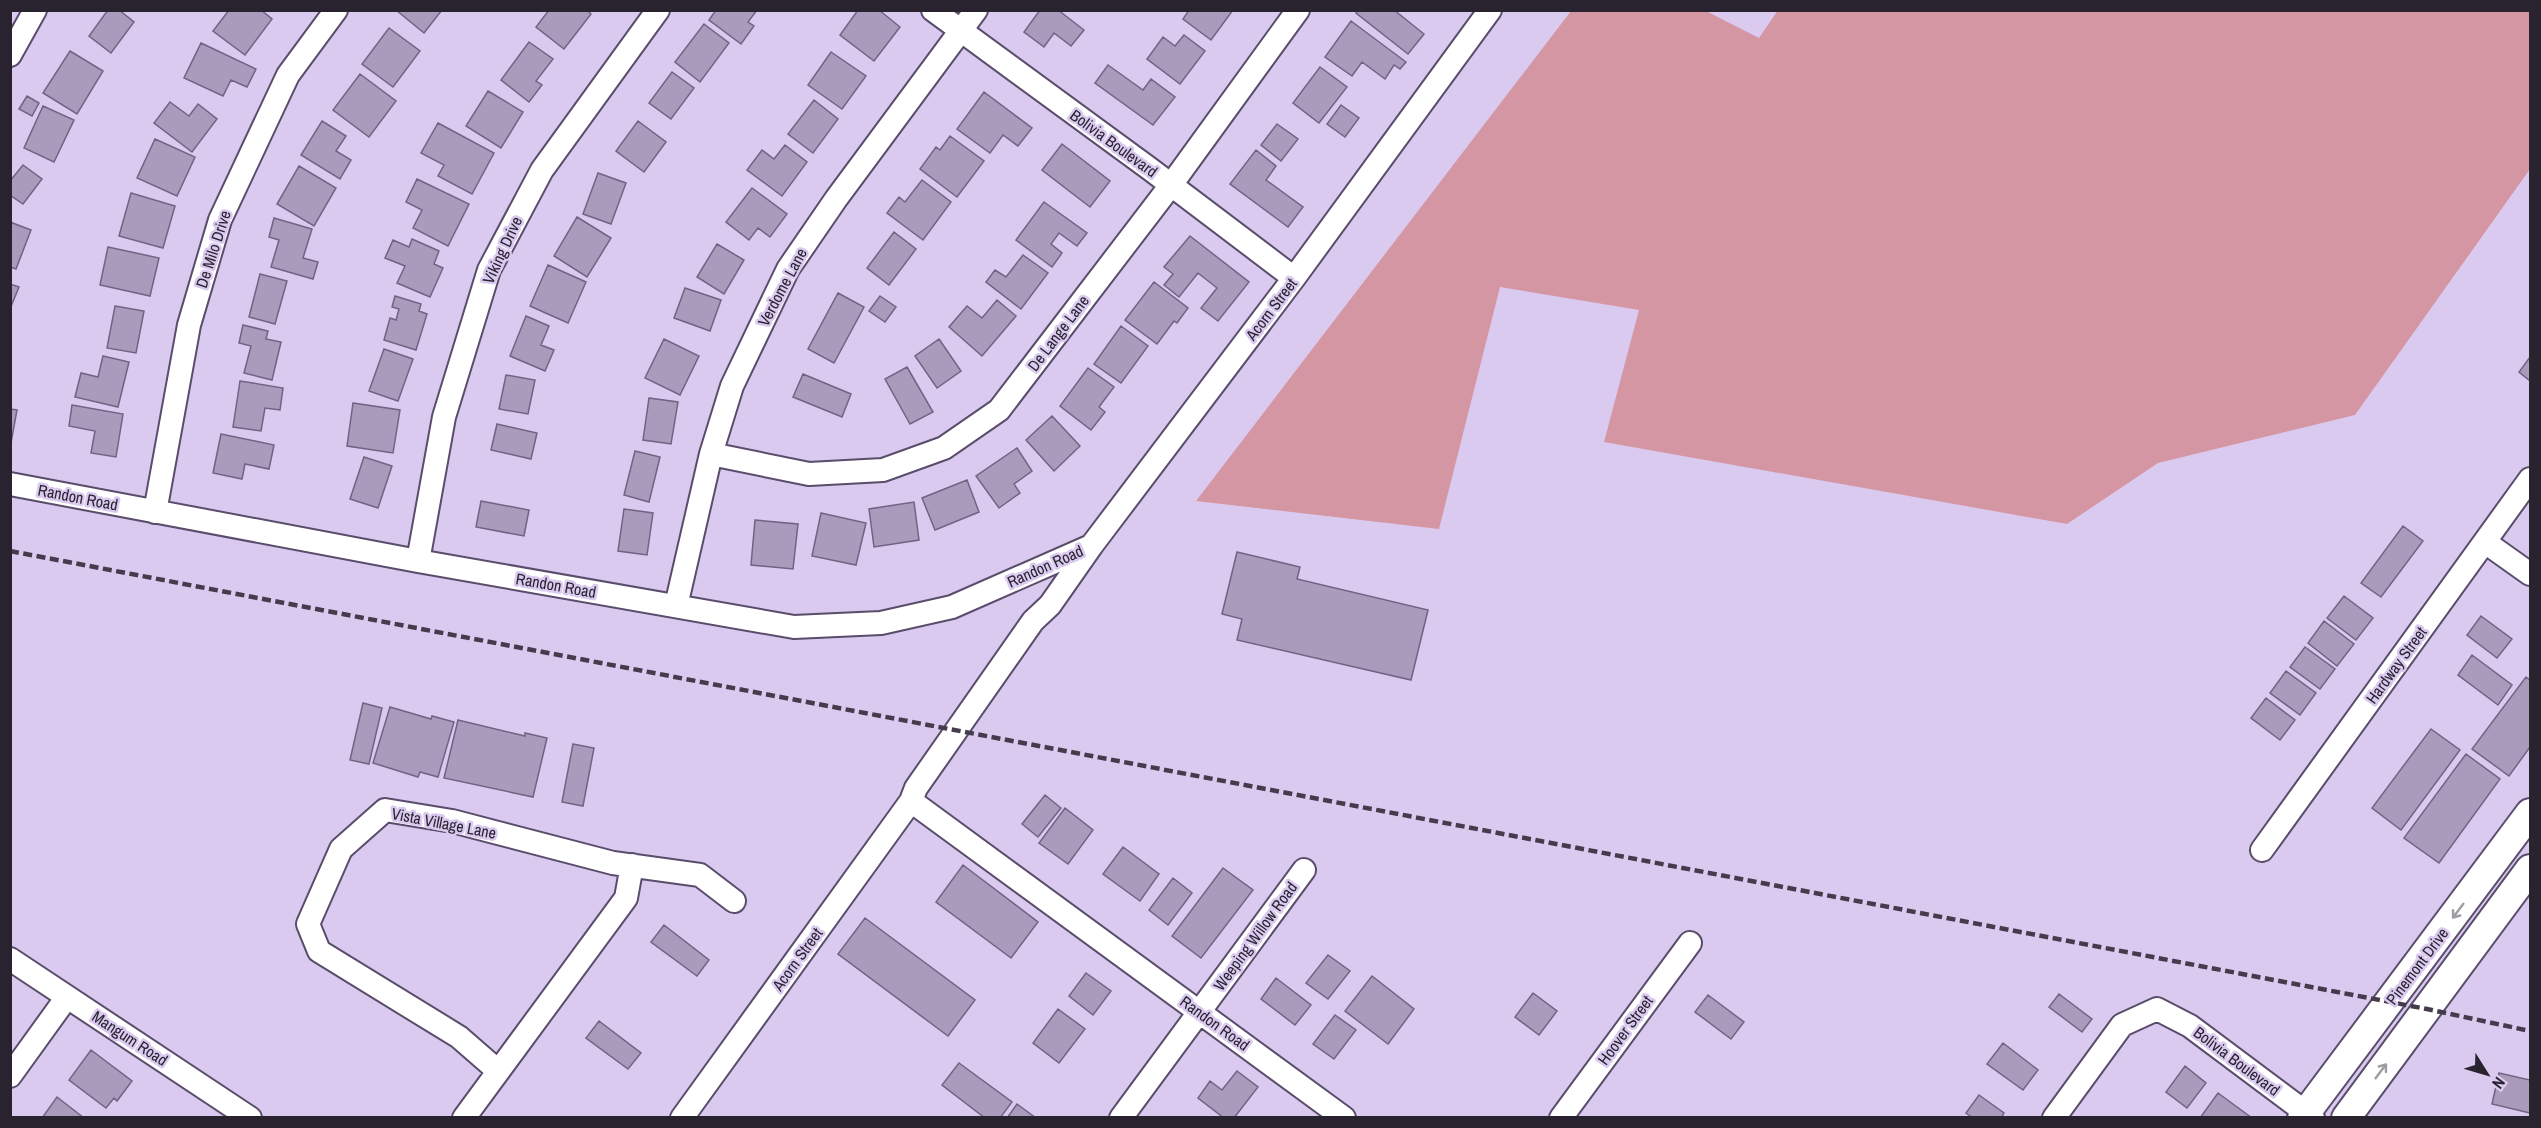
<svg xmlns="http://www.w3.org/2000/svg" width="2541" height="1128" font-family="'Archivo Narrow',sans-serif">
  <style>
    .green { fill: #d596a4 }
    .building { fill: #aa9bbd; stroke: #716383; stroke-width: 1.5 }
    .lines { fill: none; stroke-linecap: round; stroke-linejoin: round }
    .minor-casing { stroke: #5a4c6b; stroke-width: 26 }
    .major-casing { stroke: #5a4c6b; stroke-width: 32 }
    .minor { stroke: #fff; stroke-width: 22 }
    .major { stroke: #fff; stroke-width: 28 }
    .rail { stroke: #443c4d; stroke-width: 4.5; stroke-dasharray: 9 4.5; stroke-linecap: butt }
    .oneway { stroke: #9f9ca2 }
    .labels { text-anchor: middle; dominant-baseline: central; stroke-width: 5; stroke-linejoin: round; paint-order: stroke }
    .street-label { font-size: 16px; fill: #292330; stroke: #dacaef }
  </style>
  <rect width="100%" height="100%" fill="#dacaef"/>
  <path class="green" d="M1778,10L2530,11V169L2355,415L2158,463L2067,524L1604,442L1639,310L1500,287L1439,529L1196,501L1571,11H1706L1759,38Z"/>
  <path class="building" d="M108,10H119L134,22L111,53L89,36Z
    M229,10H261L272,19L245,55L213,31Z
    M396,10H442L424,33Z
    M549,10H587L591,14L564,49L536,27Z
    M716,10H757L748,22L754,26L741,44L709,20Z
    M858,10H879L900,27L874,61L840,35Z
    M1040,10H1058L1084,30L1071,46L1054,33L1044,47L1024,32Z
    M1189,10H1233L1211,40L1183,19Z
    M1358,10H1394L1424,34L1408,54L1356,13Z
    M1351,21L1406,62L1400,69L1394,65L1385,79L1362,62L1352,76L1325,57Z
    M704,24L729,43L700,82L675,62Z
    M389,28L420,51L393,87L362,64Z
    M1184,35L1205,51L1180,84L1147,59L1163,37L1175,46Z
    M529,42L553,59L536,81L542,85L529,102L501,80Z
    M201,43L256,69L247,87L231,80L223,96L184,78Z
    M70,51L103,71L77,114L43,93Z
    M831,52L866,76L842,109L808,85Z
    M1108,65L1143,90L1151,79L1175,97L1153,125L1095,83Z
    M1320,67L1347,87L1319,123L1293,103Z
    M672,72L694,88L671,119L649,103Z
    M360,74L396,101L369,137L333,110Z
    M488,91L523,112L501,148L466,126Z
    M984,92L1032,128L1018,146L1003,135L990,153L957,129Z
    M27,96L39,103L32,116L19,109Z
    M814,100L838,119L813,153L788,134Z
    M170,102L189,116L198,104L217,119L192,152L154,123Z
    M1341,105L1359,118L1345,137L1327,124Z
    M43,106L74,120L54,162L24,148Z
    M322,121L346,136L336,151L351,160L340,179L301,155Z
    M638,121L666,142L644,172L616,151Z
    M438,123L494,153L472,194L438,176L444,165L421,153Z
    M1277,124L1298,139L1281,161L1261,145Z
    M950,136L984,161L957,197L920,169L936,147L940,150Z
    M155,139L195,157L177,196L137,178Z
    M1062,144L1110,181L1090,207L1042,170Z
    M785,145L807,162L782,196L747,170L762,150L774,159Z
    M1256,150L1276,166L1266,180L1303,207L1288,227L1230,184Z
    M23,165L42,179L23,204L10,195V181Z
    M299,166L336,188L314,226L277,204Z
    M598,173L626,183L611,224L583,214Z
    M417,179L469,204L448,246L413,228L422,210L406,202Z
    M922,180L951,202L923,240L887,213L899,197L905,202Z
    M752,188L787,214L770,237L758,228L749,240L726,222Z
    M131,193L175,206L163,248L119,236Z
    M1044,202L1087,233L1077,246L1059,233L1051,244L1062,253L1052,267L1016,240Z
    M577,217L611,238L587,277L554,256Z
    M274,218L312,229L303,258L318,262L313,279L271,267L279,240L269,237Z
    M10,222L31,230L16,269L10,267Z
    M894,232L916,249L889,285L867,268Z
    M1190,236L1249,282L1218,321L1201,308L1217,288L1198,273L1179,297L1164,285L1173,274L1164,267Z
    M412,239L439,251L434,264L443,268L430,297L397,283L405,266L385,258L393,240L409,247Z
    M717,244L744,260L724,294L697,277Z
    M108,247L159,258L150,296L100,285Z
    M1023,255L1048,273L1021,309L986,282L995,270L1006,277Z
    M548,265L586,282L568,323L530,306Z
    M260,274L287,281L275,324L249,317Z
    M1154,282L1188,308L1177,323L1174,321L1157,344L1125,320Z
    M10,284L19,287L10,309Z
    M685,288L721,300L710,331L674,318Z
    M838,293L864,307L834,363L808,349Z
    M395,296L421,304L419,311L427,314L416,350L384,340L390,318L396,320L399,309L392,307Z
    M880,296L896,307L885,322L869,311Z
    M997,300L1016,316L982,356L949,327L967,306L982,318Z
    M115,306L144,311L136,353L107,348Z
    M526,316L549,326L541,345L554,350L545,371L510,356Z
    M243,325L268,331L266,339L281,342L272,380L244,373L251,346L239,343Z
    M1121,326L1148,346L1121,383L1094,364Z
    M664,339L699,356L680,395L645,378Z
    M939,339L961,371L937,388L915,356Z
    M384,349L413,359L398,401L369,391Z
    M103,356L129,362L118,407L75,397L81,373L98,377Z
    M2530,357V381L2519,372Z
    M907,367L933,412L910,424L885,379Z
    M1088,368L1114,387L1099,407L1105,412L1091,430L1060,406Z
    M803,374L851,394L842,417L793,397Z
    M506,375L535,380L528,414L499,409Z
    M240,381L283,388L280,410L265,408L261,431L233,427Z
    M649,398L678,402L671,444L643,440Z
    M353,403L400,410L393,453L347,446Z
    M72,405L123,414L116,457L91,453L95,431L69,426Z
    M10,409L17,410L11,443H10Z
    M1052,416L1080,446L1054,471L1026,440Z
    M497,424L537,433L531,459L491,450Z
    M221,434L274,445L269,469L245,464L242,479L213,473Z
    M1017,448L1032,471L1014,484L1020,493L999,508L976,476Z
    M635,451L660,457L649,502L624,495Z
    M364,457L392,466L378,508L350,499Z
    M967,480L979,512L935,530L922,498Z
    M481,501L529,510L524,536L476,527Z
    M914,502L919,540L874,547L869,509Z
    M624,509L653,513L647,555L618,551Z
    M821,513L866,523L856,565L812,556Z
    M755,520L798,524L793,569L751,565Z
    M2403,526L2423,541L2381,597L2361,583Z
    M1237,552L1300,567L1297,579L1428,610L1411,680L1237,640L1242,619L1222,614Z
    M2344,596L2373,618L2356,640L2327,618Z
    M2481,616L2512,639L2497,658L2467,635Z
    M2324,621L2354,644L2337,666L2308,643Z
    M2305,647L2335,669L2320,689L2290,667Z
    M2472,655L2512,685L2498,705L2458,675Z
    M2286,671L2316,693L2300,715L2270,693Z
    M2526,677L2530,680V747L2509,776L2472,749Z
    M2266,698L2295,720L2280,740L2251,718Z
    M363,703L382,708L369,764L350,760Z
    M390,707L431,719L432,716L454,722L438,777L420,772L418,777L373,763Z
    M458,720L525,736V733L547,738L533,797L444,778Z
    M2431,729L2460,750L2401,830L2372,808Z
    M573,744L594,748L583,806L562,802Z
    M2466,754L2500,779L2439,863L2404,838Z
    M1045,795L1061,808L1038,837L1022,824Z
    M1065,808L1093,830L1068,864L1039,843Z
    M1123,847L1159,874L1140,901L1103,874Z
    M963,865L1038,922L1011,958L936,902Z
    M1223,868L1253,890L1201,958L1172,936Z
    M1173,878L1192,893L1168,925L1149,910Z
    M865,918L975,1000L948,1036L838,954Z
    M664,925L709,960L697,976L651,942Z
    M1328,955L1350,971L1328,999L1306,983Z
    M1086,973L1111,991L1093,1015L1069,996Z
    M1372,976L1414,1009L1388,1044L1345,1011Z
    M1276,978L1311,1005L1295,1025L1261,999Z
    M1533,993L1557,1011L1539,1035L1515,1017Z
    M2059,994L2092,1019L2082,1032L2049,1007Z
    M1708,995L1744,1022L1731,1039L1695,1012Z
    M1058,1009L1085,1029L1059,1063L1033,1043Z
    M1335,1015L1356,1030L1334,1059L1313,1044Z
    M599,1021L641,1053L628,1069L586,1038Z
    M2003,1043L2038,1070L2023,1090L1987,1064Z
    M91,1050L132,1081L117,1101L114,1098L106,1108L69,1080Z
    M959,1063L1012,1102L1000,1118H985L942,1085Z
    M2185,1066L2206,1083L2187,1108L2166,1092Z
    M1237,1071L1258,1087L1234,1118H1224L1198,1098L1210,1081L1222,1090Z
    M2499,1073L2530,1080V1113L2492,1104Z
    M2218,1093L2252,1118H2200Z
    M1979,1095L2004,1113L2001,1118H1973L1966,1113Z
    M57,1097L84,1118H42Z
    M1017,1104L1036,1118H1007Z"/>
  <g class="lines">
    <defs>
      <path id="minor" d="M933,10L1150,169L1294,278
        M10,55L35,10
        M711,454L809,474L883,470L944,448L999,410L1171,185L1298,10
        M10,484L418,561L794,627L881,623L952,607L1091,546
        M155,512L189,325L220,220L288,75L336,10
        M2485,542L2530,574
        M418,561L444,417L489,270L542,170L658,10
        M676,606L711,454L732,386L788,269L836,199L976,10
        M911,801L1344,1118
        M2262,850L2530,479
        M10,959L250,1118
        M498,1071L459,1037L319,951L308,924L341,849L385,810L452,821L613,863L700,875L734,901
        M10,1076L67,997
        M464,1118L626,898L632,865
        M682,1118L911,801L916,788L1033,621L1050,605L1092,545L1294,278L1490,10
        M1121,1118L1304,870
        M1561,1118L1690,943
        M2054,1118L2122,1025L2157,1009L2190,1026L2313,1118"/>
      <path id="major" d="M2302,1118L2530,813
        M2346,1118L2530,869"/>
    </defs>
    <use href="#minor" class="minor-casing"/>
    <use href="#major" class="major-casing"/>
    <use href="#minor" class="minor"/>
    <use href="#major" class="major"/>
    <path class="rail" d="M10,551L2427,1009L2530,1031"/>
  </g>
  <defs><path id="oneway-shaft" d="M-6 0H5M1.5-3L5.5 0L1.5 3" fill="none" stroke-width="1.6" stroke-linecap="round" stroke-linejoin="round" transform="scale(1.5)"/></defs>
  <g class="oneway">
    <use href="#oneway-shaft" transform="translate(2458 911) rotate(127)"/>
    <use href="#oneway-shaft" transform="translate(2381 1071) rotate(-53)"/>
  </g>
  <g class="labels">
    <g class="street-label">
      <text transform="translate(1114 143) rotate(36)">Bolivia Boulevard</text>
      <text transform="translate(213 249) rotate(-72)">De Milo Drive</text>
      <text transform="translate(502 250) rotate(-65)">Viking Drive</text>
      <text transform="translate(782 287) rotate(-62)">Verdome Lane</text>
      <text transform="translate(1271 309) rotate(-53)">Acorn Street</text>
      <text transform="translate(1058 333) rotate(-53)">De Lange Lane</text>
      <text transform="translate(78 497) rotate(11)">Randon Road</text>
      <text transform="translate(1045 566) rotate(-24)">Randon Road</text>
      <text transform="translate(556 585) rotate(10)">Randon Road</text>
      <text transform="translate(2396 665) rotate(-54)">Hardway Street</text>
      <text transform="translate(444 823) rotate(11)">Vista Village Lane</text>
      <text transform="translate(1255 936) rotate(-54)">Weeping Willow Road</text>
      <text transform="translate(797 959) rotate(-54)">Acorn Street</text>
      <text transform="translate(2417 966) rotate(-53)">Pinemont Drive</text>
      <text transform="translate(1215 1023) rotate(36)">Randon Road</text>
      <text transform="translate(1625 1030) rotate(-54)">Hoover Street</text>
      <text transform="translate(130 1038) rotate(33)">Mangum Road</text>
      <text transform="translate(2237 1061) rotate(37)">Bolivia Boulevard</text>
    </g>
  </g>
  <rect width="2541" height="1128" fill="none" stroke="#292330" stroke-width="24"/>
  <g transform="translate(2487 1074) rotate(127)" stroke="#dacaef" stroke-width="4.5" paint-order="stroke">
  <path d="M0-4.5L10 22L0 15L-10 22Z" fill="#292330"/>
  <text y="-9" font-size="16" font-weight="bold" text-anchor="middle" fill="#292330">N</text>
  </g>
</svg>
